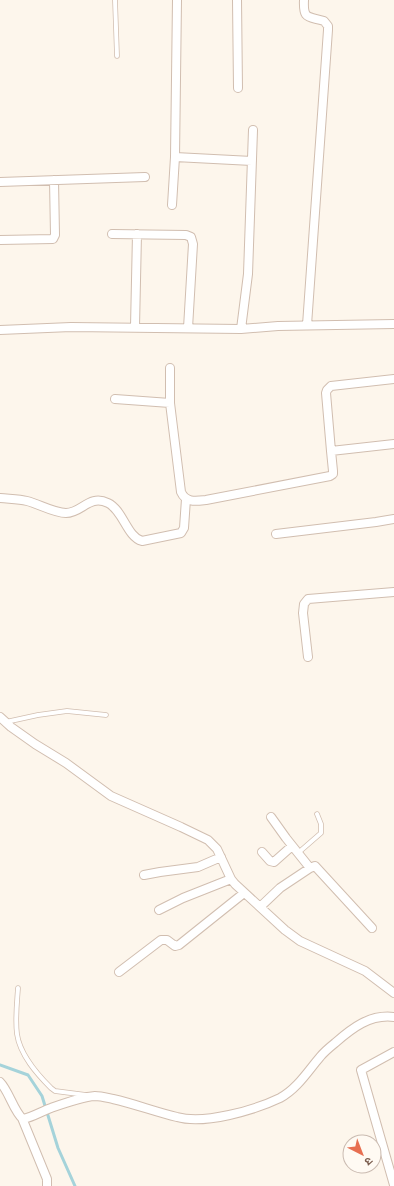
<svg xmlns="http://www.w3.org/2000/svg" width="394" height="1186" font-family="'Source Sans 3','Noto Sans Devanagari',sans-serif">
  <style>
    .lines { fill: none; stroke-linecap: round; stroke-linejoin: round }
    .stream { stroke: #a5d3da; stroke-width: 3 }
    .service-casing { stroke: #d1beb0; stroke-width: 5.5 }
    .minor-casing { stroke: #d1beb0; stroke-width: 10 }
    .service { stroke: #fff; stroke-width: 4 }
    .minor { stroke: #fff; stroke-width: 8 }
  </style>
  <rect width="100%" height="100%" fill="#fdf6ec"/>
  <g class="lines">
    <path class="stream" d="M0,1065L28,1075L42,1096L58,1148L75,1186"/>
    <defs>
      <path id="service" d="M115,0L117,56
        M6,722L38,715L67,711L106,715
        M298,853L321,833V824L317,814
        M18,988C17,1003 15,1019 17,1034C20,1055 37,1074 51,1088L55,1091L86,1095"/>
      <path id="minor" d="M237,0L238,88
        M304,0C303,20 308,16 324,21L328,26V30L307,325
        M175,157L177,0
        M0,182L145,177
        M172,205L175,157L252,161
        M112,234L186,235L191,237L193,244L188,328
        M0,240L53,239L55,235L54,180
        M135,327L137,234
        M241,329L248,274L253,130
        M0,330L71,327L241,329L278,326L394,324
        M170,368V403L181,492C186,503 196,501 206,500L330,476L333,474V471L331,451
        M394,379L331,386L327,390L326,393L331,451L394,444
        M115,399L170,403
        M0,498C9,499 19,499 27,501C39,504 54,513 66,513C82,513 89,494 108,503C123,510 127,537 142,541L181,533L184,528L186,499
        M276,534L376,522L394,519
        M308,657L303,613L304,604L308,599L394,592
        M0,717L11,727L35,744L66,763L111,796L181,827L208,840L217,849L231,879L235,884L285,930L300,941L365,971L394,993
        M271,817L286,838L310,868
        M262,852L270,861L274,862L292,846
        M144,875L160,872L198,867L221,857
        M260,907L280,888L310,868L315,866L372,928
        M159,910L183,898L231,879
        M119,972L161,940H167L175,946L179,945L244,893
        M394,1052L361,1070L394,1185
        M0,1082C9,1091 14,1112 23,1119C33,1117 42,1111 51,1108C65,1103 81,1097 95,1096C101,1096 108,1098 113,1099C135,1104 156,1112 177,1117C204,1125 255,1110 280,1098C297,1089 308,1071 320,1057C324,1052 330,1047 335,1043C352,1028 370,1014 394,1017
        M22,1118L47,1179V1186"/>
    </defs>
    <use href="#service" class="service-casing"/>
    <use href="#minor" class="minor-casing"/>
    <use href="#service" class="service"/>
    <use href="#minor" class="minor"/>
  </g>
  <g transform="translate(362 1154) rotate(138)"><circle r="19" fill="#fffaf3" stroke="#cabbb1"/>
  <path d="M0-3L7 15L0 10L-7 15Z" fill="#e76f51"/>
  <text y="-6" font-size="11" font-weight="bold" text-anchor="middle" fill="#7a5c4d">उ</text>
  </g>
</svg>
